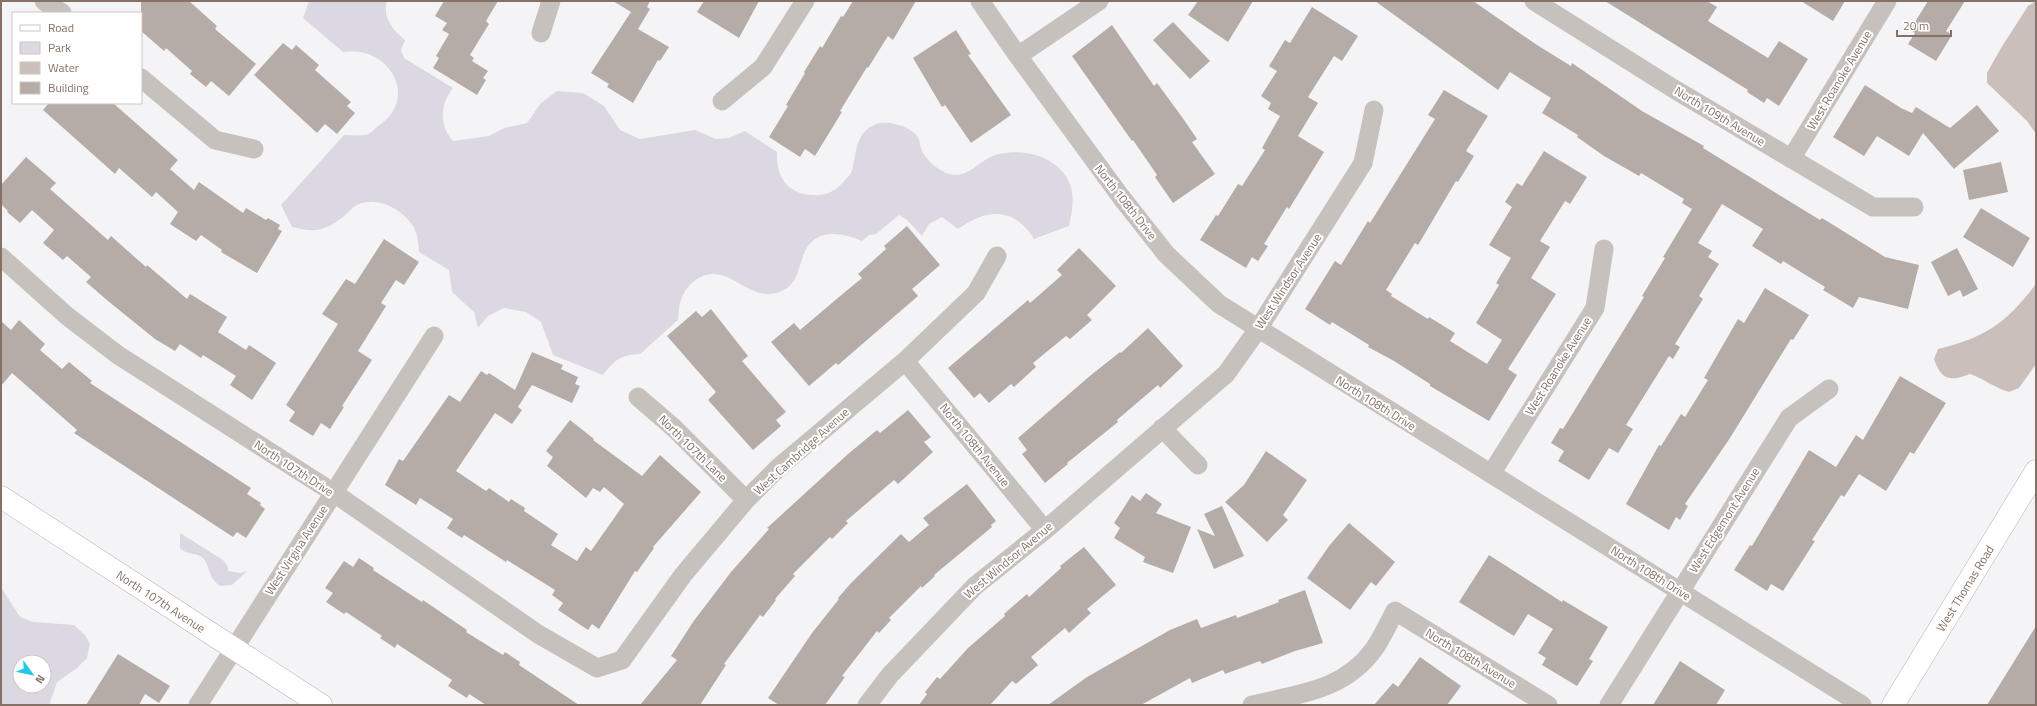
<svg xmlns="http://www.w3.org/2000/svg" width="2037" height="706" font-family="'Titillium Web',sans-serif">
  <style>
    .green { fill: #dcd8e1; fill-rule: evenodd }
    .water { fill: #cbbfbc }
    .building { fill: #b6aca7 }
    .lines { fill: none; stroke-linecap: round; stroke-linejoin: round }
    .secondary-casing { stroke: #bcb4b0; stroke-width: 23 }
    .street { stroke: #c7c1be; stroke-width: 19 }
    .secondary { stroke: #fff; stroke-width: 22 }
    .labels { text-anchor: middle; dominant-baseline: central; stroke-width: 4; stroke-linejoin: round; paint-order: stroke }
    .street-label { font-size: 12px; fill: #867166; stroke: #fff }
  </style>
  <rect width="100%" height="100%" fill="#f4f4f7"/>
  <path class="green" d="M309,1H387C382,18 393,30 405,40L401,50L404,58L453,88C440,104 439,125 453,141L489,136L504,128L527,123L541,103L557,91L583,93L604,106L620,130L640,139L695,130L716,139L729,138L745,131L777,152C777,166 778,174 787,185C793,191 803,195 812,195C827,196 836,191 845,180C848,177 851,174 852,170C857,153 855,132 876,124C888,120 910,126 918,137C920,141 920,147 922,151C928,162 936,168 946,173C967,181 978,161 995,155C1022,147 1059,156 1070,184C1075,198 1072,213 1069,226L1034,239C1014,206 986,209 958,229L942,217L929,224L922,236L907,220L899,215L876,234L869,235L862,241C843,233 817,227 805,251C799,264 799,282 784,290C748,309 728,254 693,282C681,292 679,304 678,320L640,354C620,355 615,360 603,375L553,355L541,322L526,312L504,308L488,316L478,328L474,312L452,292L449,270L419,252C418,243 418,234 413,226C402,209 377,195 357,205C352,208 347,213 343,217C325,231 314,233 292,227L281,205L344,135C351,135 359,136 366,135C370,134 375,129 378,126C421,98 388,44 343,52L303,18Z
    M180,533L223,560L228,567V571L240,573L247,571L232,585L220,586C207,577 211,567 203,558C197,552 187,556 180,548Z
    M1,587L20,617L33,622L74,625L85,635L90,644L87,658L77,668L57,682L49,705H1ZM20,662H44V686H20Z"/>
  <path class="water" d="M2036,1V134L2027,121L1987,83V73L2001,48L2028,6Z
    M2036,284V364L2019,388L2009,392C1995,388 1984,379 1970,374C1950,382 1941,380 1934,359L1938,349C1987,337 2006,323 2036,284Z"/>
  <path class="building" d="M141,1H189L217,26L215,29L256,64L229,96L211,81L206,87L190,74L192,71L166,48L164,51L141,31Z
    M444,1H498L486,21L489,24L470,55L474,58L472,61L488,71L483,78L486,80L477,95L433,68L439,58L436,56L449,34L442,30L447,23L435,16Z
    M613,1H650L647,7L650,9L638,29L669,47L660,61L658,60L633,103L607,87L609,84L591,73L631,12Z
    M704,1H759L739,38L697,12Z
    M853,1H916L893,40L888,36L868,68L867,67L840,111L842,112L815,156L805,149L800,157L769,137L788,106L786,105L805,73L804,72L820,46L822,48L841,16L843,17Z
    M1198,1H1253L1228,42L1188,15Z
    M1375,1H1473L1537,45L1571,66L1572,63L1642,111L1704,146L1703,148L1820,220L1822,218L1885,257L1919,265L1908,309L1859,297L1853,308L1823,290L1825,287L1783,261L1781,264L1752,246L1763,229L1722,204L1698,243L1712,251L1708,257L1719,264L1699,296L1703,299L1675,344L1680,347L1673,359L1669,356L1626,425L1633,429L1618,453L1609,448L1589,480L1558,461L1564,451L1551,443L1560,428L1563,429L1644,297L1642,296L1665,258L1663,257L1692,209L1682,203L1684,199L1641,173L1639,176L1604,156L1577,137L1578,135L1542,113L1551,98L1510,72L1498,90Z
    M1605,1H1707L1717,7L1708,21L1768,58L1779,41L1808,59L1779,106L1767,98L1764,103L1747,92L1748,90Z
    M1801,1H1845L1833,21Z
    M1928,1H1965L1946,31L1952,35L1936,61L1908,44L1915,33L1910,30Z
    M1312,7L1358,36L1342,61L1334,56L1308,97L1318,103L1298,136L1324,152L1289,209L1287,207L1264,244L1268,246L1258,261L1252,257L1246,268L1200,240L1216,215L1218,216L1238,184L1242,186L1265,150L1262,148L1280,116L1268,109L1271,103L1261,96L1277,71L1269,66L1285,40L1290,43Z
    M1173,22L1210,61L1190,79L1153,40Z
    M1112,25L1154,86L1157,83L1182,117L1197,139L1192,142L1215,174L1173,203L1155,177L1157,175L1133,140L1132,141L1072,56Z
    M956,30L971,54L968,55L1011,115L971,143L945,105L942,107L913,58Z
    M283,43L292,50L296,45L319,65L315,70L351,102L347,106L355,113L337,134L325,124L317,133L254,75Z
    M1865,85L1901,108L1912,113L1916,107L1950,128L1977,105L1999,131L1954,169L1923,133L1909,156L1877,136L1864,156L1833,137Z
    M1444,90L1488,116L1466,151L1474,156L1458,182L1456,181L1418,245L1415,243L1386,290L1392,294L1391,296L1428,319L1429,317L1455,333L1450,341L1487,364L1502,340L1476,323L1499,285L1496,283L1511,258L1489,245L1512,207L1505,202L1517,183L1522,186L1544,151L1587,177L1570,204L1565,201L1540,241L1550,247L1531,278L1556,294L1508,369L1517,375L1489,421L1430,386V384L1394,361L1368,347L1369,345L1332,322L1330,325L1305,309L1335,261L1341,265L1368,221L1370,223L1435,119L1428,115Z
    M49,103H113L178,160L170,169L194,190L199,182L243,213L246,208L266,220L268,218L280,225L278,229L282,231L257,273L221,252L222,250L201,235L196,241L170,224L178,212L156,192L152,197L119,168L115,174L43,110Z
    M26,157L56,183L50,189L108,240L111,236L146,267L147,265L187,299L190,294L227,317L218,332L246,350L249,345L276,363L252,400L230,385L236,376L203,355L201,358L180,344L175,351L155,339L108,301L86,282L91,277L67,256L63,260L43,243L54,230L32,210L20,223L7,212L8,211L1,204V185Z
    M2001,162L2008,192L1969,200L1963,170Z
    M1981,208L2030,238L2013,267L1963,237Z
    M907,226L940,265L912,289L918,296L838,365L836,363L809,386L771,342L794,323L800,330L839,297L862,278L858,274L886,249L884,246Z
    M384,239L419,262L404,285L396,280L381,303L386,306L358,351L372,360L342,406L344,407L330,429L321,423L313,436L289,421L295,412L286,405L338,324L322,314L346,279L355,284Z
    M1079,248L1116,286L1087,315L1092,320L1070,339L1066,336L1033,363L1036,367L1014,387L1011,384L989,403L980,393L974,398L948,368L1028,300L1030,303L1062,275L1057,270Z
    M1957,248L1978,289L1963,297L1960,290L1948,296L1931,262Z
    M1765,288L1809,315L1793,340L1791,339L1730,438L1685,504L1688,506L1680,520L1676,517L1669,530L1626,504L1659,445L1661,446L1681,414L1685,417L1708,380L1704,378L1738,319L1744,323Z
    M711,309L748,356L742,361L786,412L776,420L781,426L753,450L708,400L716,392L667,336L696,311L702,317Z
    M19,320L45,344L40,350L62,369L69,362L92,381L90,383L251,488L247,494L261,503L260,505L265,509L246,538L237,532L233,537L74,433L77,430L12,373L1,386V321L11,330Z
    M1148,328L1183,366L1160,388L1158,385L1117,420L1118,422L1067,463L1068,464L1045,483L1022,454L1027,450L1018,438L1091,375L1120,352L1121,353Z
    M532,352L563,365L561,369L578,377L575,384L580,386L572,403L532,385L518,407L522,410L512,424L495,413L456,471L486,491L489,488L509,502L511,499L525,508L524,511L558,534L551,545L577,561L586,547L591,551L624,504L604,487L600,492L593,488L586,498L547,466L553,457L546,451L570,420L594,439L593,440L642,476L660,455L701,492L653,547L654,548L637,572L635,571L599,629L592,624L588,630L558,610L563,603L552,595L555,590L507,560L506,562L472,540L464,535L462,538L447,528L453,519L420,498L416,505L385,485L399,459L403,461L449,395L460,402L481,371L487,375L489,373L515,390Z
    M1900,376L1946,403L1914,454L1910,452L1886,491L1859,474L1844,497L1841,495L1812,540L1815,541L1783,591L1771,584L1767,591L1734,570L1750,545L1752,546L1809,450L1836,467L1856,435L1863,440Z
    M908,410L931,437L924,442L933,452L898,484L894,480L846,521L848,523L832,539L830,537L793,574L795,576L775,599L776,600L763,617L760,615L724,664L726,665L700,705H640L677,660L671,656L693,622L731,572L769,529L767,528L848,454L877,430L880,433Z
    M1266,451L1307,480L1283,515L1288,520L1267,542L1225,502L1244,485Z
    M967,484L996,521L991,525L992,527L934,575L935,576L922,588L921,586L889,618L891,620L879,633L877,631L842,676L845,677L825,705H779L768,698L812,633L839,599L838,598L851,583L901,534L909,542L929,525L923,518Z
    M1146,493L1162,504L1156,513L1191,527L1173,573L1143,562L1145,557L1114,538L1120,528L1114,523L1132,495L1140,501Z
    M1222,506L1244,556L1214,569L1197,529L1215,536L1204,514Z
    M1349,523L1395,562L1376,586L1371,582L1350,610L1307,578L1329,546Z
    M1084,547L1116,585L1087,609L1091,613L1069,633L1065,628L1031,657L1038,665L1016,684L1012,681L990,705H919L927,694L925,692L937,677L940,679L968,648L1005,616L1004,614L1027,594L1029,597L1061,568L1060,566Z
    M1489,555L1562,602L1563,600L1608,627L1589,659L1593,661L1577,686L1542,665L1546,658L1538,653L1553,629L1528,614L1514,636L1459,602Z
    M359,558L374,568L373,570L422,602L423,600L467,630L466,632L503,655L505,652L520,662L519,665L579,705H486L469,694L467,698L448,686L452,680L397,644L395,648L380,638L382,636L346,612L344,614L326,602L333,593L325,588L344,561L353,567Z
    M1305,590L1323,643L1295,651L1262,664L1260,661L1225,674L1223,670L1192,683L1190,678L1141,705H1048L1087,677L1170,630L1197,619L1201,628L1236,615L1237,618L1279,602L1278,600Z
    M2036,626V705H1987Z
    M118,654L170,686L159,703L145,694L139,705H86Z
    M1420,657L1461,686L1447,705H1374L1393,683L1398,687Z
    M1680,661L1725,690L1716,705H1653Z"/>
  <g class="lines">
    <defs>
      <g id="secondary">
        <path id="s1" d="M1,497L321,705"/>
        <path id="s2" d="M1893,705L2036,471"/>
      </g>
    </defs>
    <use href="#secondary" class="secondary-casing"/>
    <path class="street" d="M44,1L62,13
      M980,1L1018,56L1121,197L1166,254L1219,304L1862,705
      M1534,1L1674,89L1873,207H1914
      M541,33L551,1
      M1018,56L1099,1
      M141,78L215,140L254,149
      M722,101L763,67L805,1
      M1791,159L1887,1
      M1,257L67,316L118,355L334,493L538,634L597,668L622,660L683,575L746,500L779,467L905,361L976,293L997,256
      M905,361L1045,530
      M638,397L674,428L746,500
      M1162,428L1198,465
      M1491,474L1595,308L1604,249
      M198,705L434,336
      M867,705L890,675L975,586L1045,530L1226,374L1258,329L1363,163L1374,110
      M1252,705C1298,694 1344,691 1374,649C1382,638 1388,624 1395,611L1548,705
      M1609,705L1789,418L1829,389"/>
    <use href="#secondary" class="secondary"/>
  </g>
  <g class="labels">
    <g class="street-label">
      <text transform="translate(1839 80) rotate(-59)">West Roanoke Avenue</text>
      <text transform="translate(1720 116) rotate(31)">North 109th Avenue</text>
      <text transform="translate(1126 202) rotate(52)">North 108th Drive</text>
      <text transform="translate(1288 281) rotate(-57)">West Windsor Avenue</text>
      <text transform="translate(1558 366) rotate(-58)">West Roanoke Avenue</text>
      <text transform="translate(1376 403) rotate(32)">North 108th Drive</text>
      <text transform="translate(975 445) rotate(51)">North 108th Avenue</text>
      <text transform="translate(693 448) rotate(44)">North 107th Lane</text>
      <text transform="translate(801 451) rotate(-42)">West Cambridge Avenue</text>
      <text transform="translate(294 468) rotate(33)">North 107th Drive</text>
      <text transform="translate(1724 520) rotate(-58)">West Edgemont Avenue</text>
      <text transform="translate(296 550) rotate(-57)">West Virgina Avenue</text>
      <text transform="translate(1008 560) rotate(-40)">West Windsor Avenue</text>
      <text transform="translate(1651 573) rotate(32)">North 108th Drive</text>
      <text stroke="none"><textPath href="#s2" startOffset="137">West Thomas Road</textPath></text>
      <text stroke="none"><textPath href="#s1" startOffset="191">North 107th Avenue</textPath></text>
      <text transform="translate(1471 658) rotate(31)">North 108th Avenue</text>
    </g>
  </g>
  <rect width="2037" height="706" fill="none" stroke="#867166" stroke-width="4"/>
  <rect x="12" y="12" width="130" height="92" fill="#ffffff" stroke="#cfc6c2"/>
  <rect x="20" y="25" width="20" height="6" fill="#ffffff" stroke="#cfc6c2"/>
  <text x="48" y="32" font-size="12" fill="#867166">Road</text>
  <rect x="20" y="42" width="20" height="12" fill="#dcd8e1" stroke="#cfc6c2"/>
  <text x="48" y="52" font-size="12" fill="#867166">Park</text>
  <rect x="20" y="62" width="20" height="12" fill="#cbbfbc" stroke="#cfc6c2"/>
  <text x="48" y="72" font-size="12" fill="#867166">Water</text>
  <rect x="20" y="82" width="20" height="12" fill="#b6aca7" stroke="#cfc6c2"/>
  <text x="48" y="92" font-size="12" fill="#867166">Building</text>
  <g transform="translate(32 674) rotate(123)"><circle r="19" fill="#ffffff" stroke="#cfc6c2"/>
  <path d="M0-3L7 15L0 10L-7 15Z" fill="#26c8e6"/>
  <text y="-6" font-size="11" font-weight="bold" text-anchor="middle" fill="#867166">N</text>
  </g>
  <path d="M1897 30v6h54v-6" fill="none" stroke="#867166" stroke-width="2"/>
  <text x="1903" y="30" font-size="12" fill="#867166" stroke="#ffffff" stroke-width="3" paint-order="stroke">20 m</text>
</svg>
